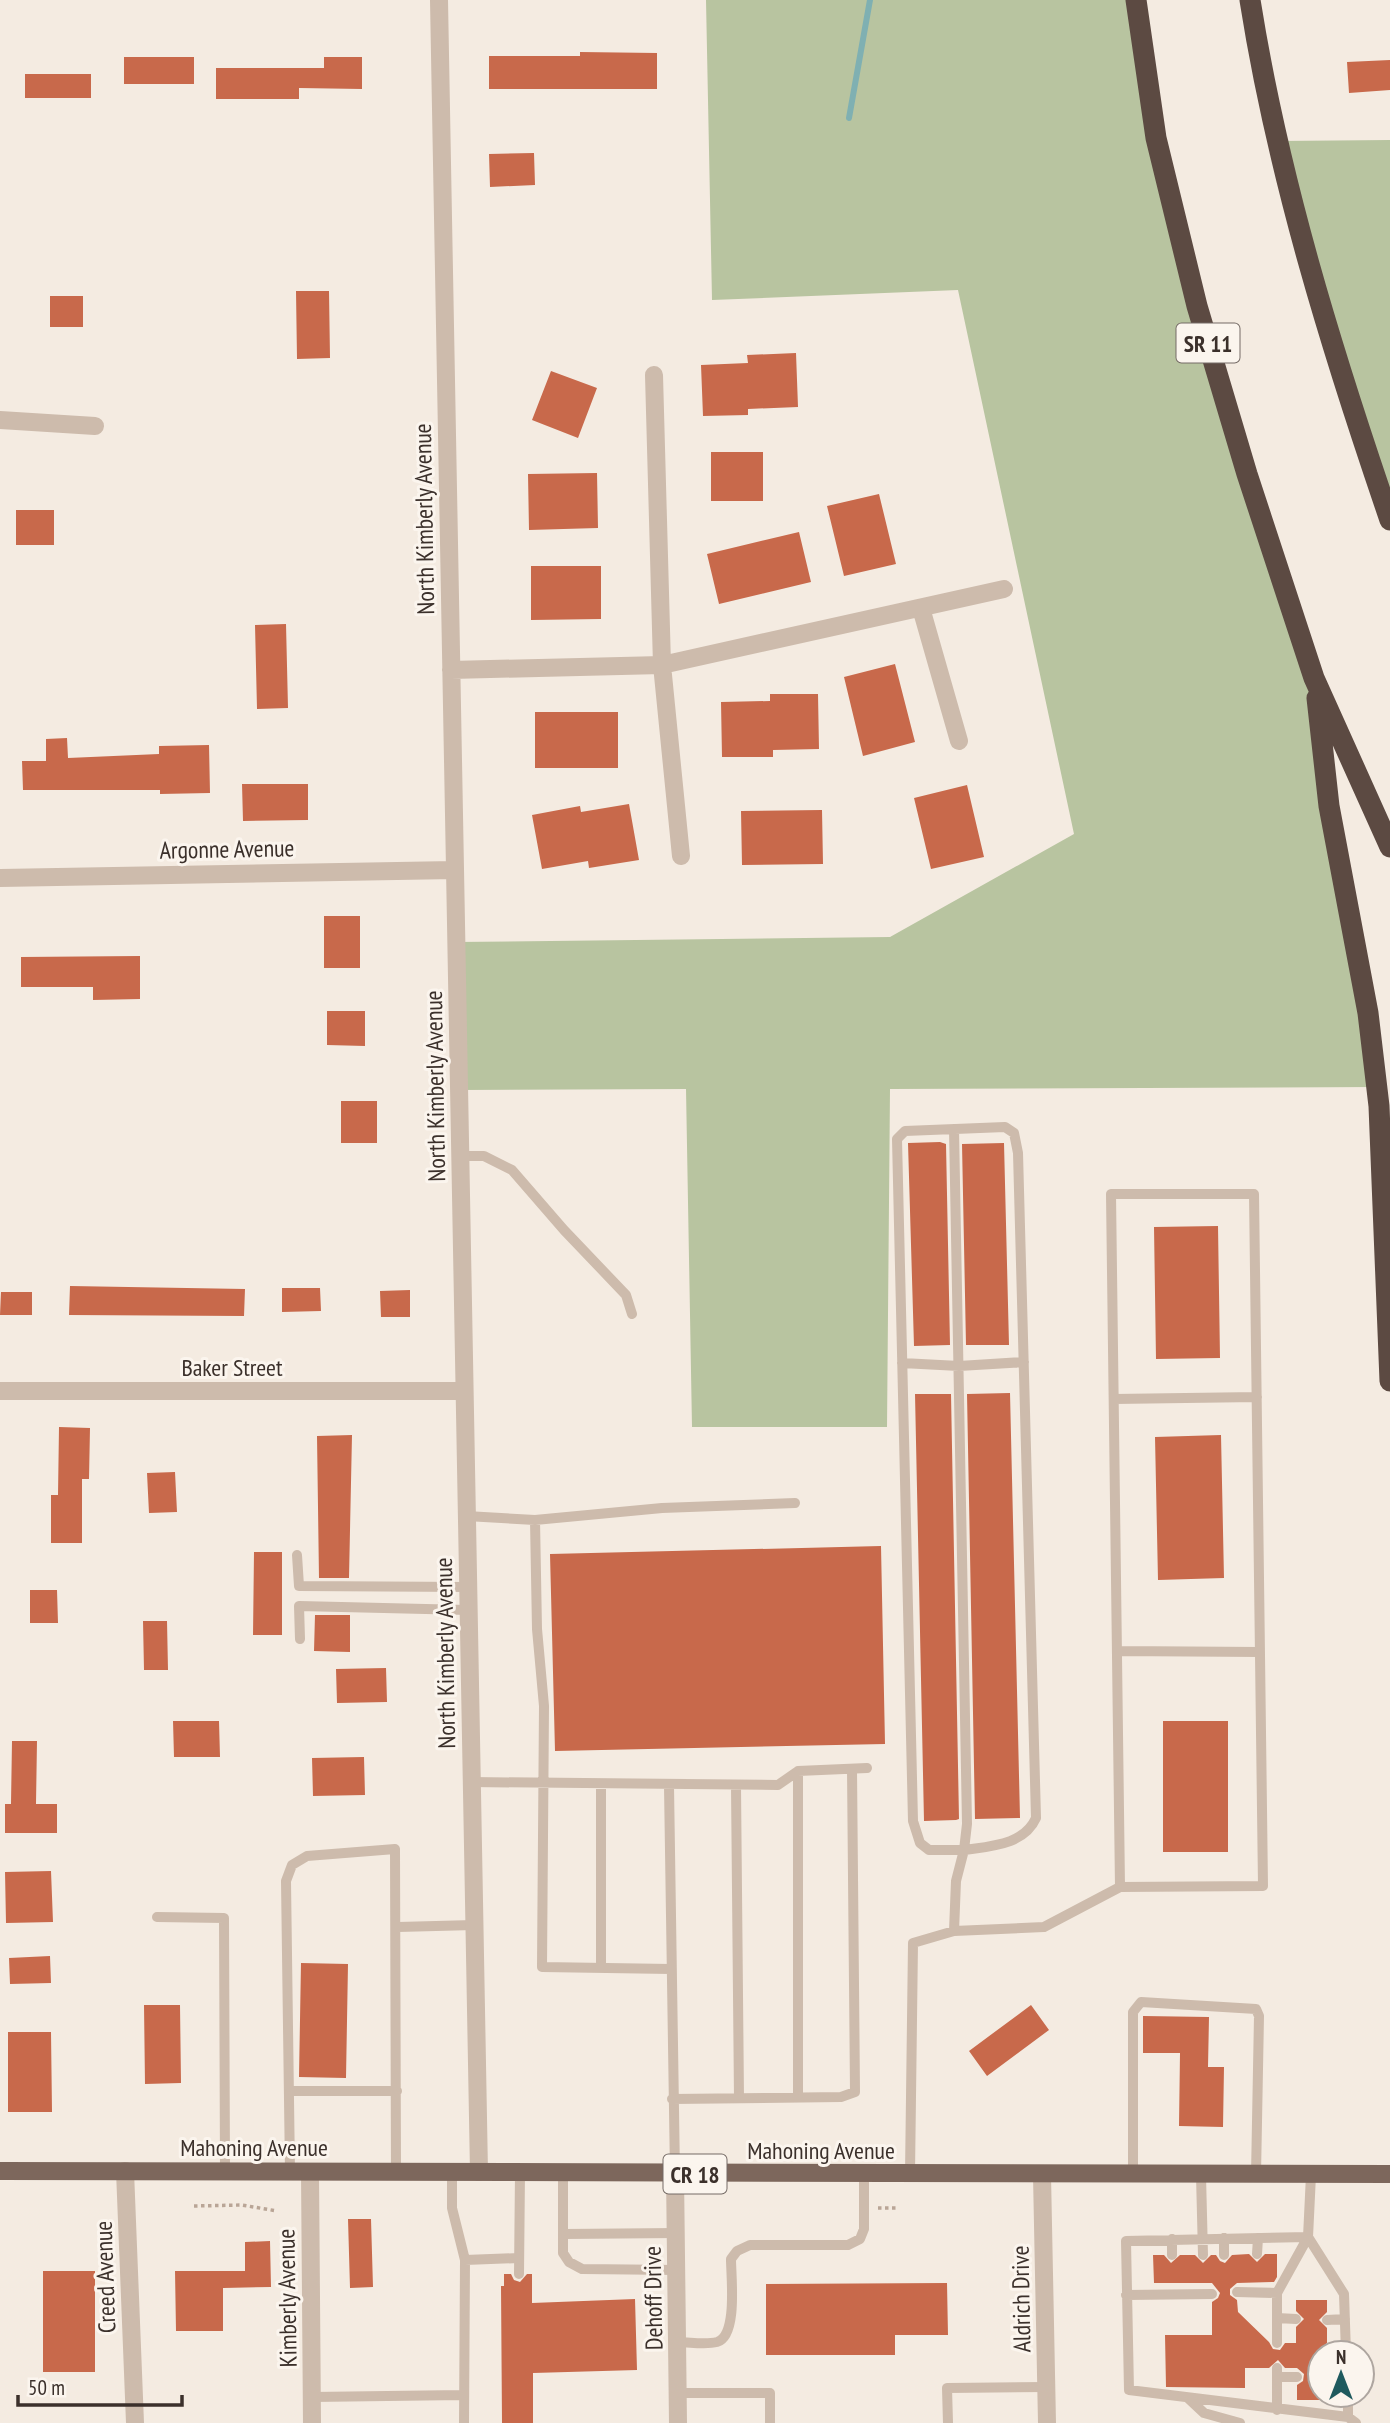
<svg xmlns="http://www.w3.org/2000/svg" width="1390" height="2423" font-family="'PT Sans Narrow',sans-serif">
  <style>
    .green { fill: #b8c4a0 }
    .lines { fill: none; stroke-linecap: round; stroke-linejoin: round }
    .stream { stroke: #7fb0b2; stroke-width: 6 }
    .building { fill: #c8694b }
    .path { stroke: #b9a596; stroke-width: 3.5; stroke-dasharray: 3.5 3.5; stroke-linecap: butt }
    .lane { stroke: #cdbbac; stroke-width: 10 }
    .street { stroke: #cdbbac; stroke-width: 18 }
    .primary { stroke: #7d675c; stroke-width: 18 }
    .highway { stroke: #5c4a42; stroke-width: 21 }
    .labels { text-anchor: middle; dominant-baseline: central; stroke-width: 6; stroke-linejoin: round; paint-order: stroke }
    .shield { fill: #fbf5ee; stroke: #756b66; stroke-width: 2 }
    .shield-label { font-size: 23px; font-weight: bold; fill: #3b302b }
    .street-label { font-size: 24px; fill: #3b302b; stroke: #fbf5ee }
  </style>
  <rect width="100%" height="100%" fill="#f4ebe1"/>
  <path class="green" d="M706,0H1136L1156,138L1314,678L1377,1087L890,1089L887,1427H692L686,1089L460,1090L456,942L890,937L1074,834L958,290L712,300Z
    M1390,140V520L1280,141Z"/>
  <g class="lines">
    <path class="stream" d="M849,118L870,0"/>
  </g>
  <path class="building" d="M580,52L657,53V89H489V56H580Z
    M124,57H194V84H124Z
    M324,57H362V89L299,88V99H216V68H324Z
    M1390,60V90L1349,93L1347,62Z
    M25,74H91V98H25Z
    M534,153L535,185L490,187L489,154Z
    M296,291H329L330,358L297,359Z
    M50,296H83V327H50Z
    M796,353L798,407L748,409V415L703,416L701,365L748,363L747,355Z
    M551,371L597,388L578,438L532,420Z
    M711,452H763V501H711Z
    M597,473L598,528L529,530L528,474Z
    M879,494L896,564L844,576L827,506Z
    M16,510H54V545H16Z
    M799,532L811,582L719,604L707,554Z
    M531,566H601V619L531,620Z
    M286,624L288,708L257,709L255,625Z
    M895,664L915,742L863,756L844,677Z
    M770,694H818L819,749L773,750V757H722L721,702L770,701Z
    M535,712H618V768H535Z
    M67,738L68,758L159,754V746L209,745L210,793L160,794V790H23L22,761H46V739Z
    M242,784H308V820L243,821Z
    M967,785L984,857L931,869L914,798Z
    M629,804L639,860L589,868L588,861L542,869L532,815L580,806L581,812Z
    M822,810L823,864L742,865L741,811Z
    M324,916H360V968H324Z
    M140,956V999L93,1000V987H21V957Z
    M327,1011H365V1046L327,1045Z
    M341,1101H377V1143H341Z
    M940,1142L946,1144L950,1345L914,1346L908,1143Z
    M1004,1143L1009,1345H966L962,1144Z
    M1218,1226L1220,1358L1156,1359L1154,1227Z
    M70,1286L245,1289L244,1316L69,1315Z
    M282,1288H320L321,1311L282,1312Z
    M410,1290V1317H381L380,1291Z
    M1,1292H32V1315H0Z
    M1010,1393L1020,1818L975,1819L967,1394Z
    M915,1394H951L959,1819L956,1820L924,1821Z
    M59,1427L90,1428L89,1479H82V1543H51V1495H58Z
    M352,1435L349,1578H319L317,1436Z
    M1221,1435L1224,1578L1158,1580L1155,1437Z
    M175,1472L177,1512L149,1513L147,1473Z
    M881,1546L885,1744L555,1751L550,1554Z
    M254,1552H282V1635H253Z
    M30,1590H57L58,1623H30Z
    M315,1615H350V1652L314,1651Z
    M143,1621H167L168,1670H144Z
    M386,1668L387,1702L337,1703L336,1669Z
    M173,1721H219L220,1757H174Z
    M1163,1721H1228V1852H1163Z
    M12,1741H37L36,1804H57V1833H5V1804H11Z
    M364,1757L365,1795L313,1796L312,1758Z
    M51,1871L53,1922L6,1923L5,1872Z
    M50,1956L51,1983L10,1984L9,1958Z
    M301,1963L348,1964L346,2078L299,2077Z
    M144,2005H180L181,2083L145,2084Z
    M1031,2005L1049,2030L987,2076L969,2051Z
    M1143,2016L1209,2017L1208,2067H1224L1223,2127L1179,2126L1180,2053H1143Z
    M8,2032H51L52,2112H8Z
    M348,2219H371L373,2287L350,2288Z
    M270,2241L271,2287L223,2288V2331H176L175,2271H245V2242Z
    M1249,2254L1257,2262L1265,2254H1277V2277L1274,2282L1237,2283L1230,2289V2295L1237,2300L1238,2312L1269,2342L1273,2349L1280,2350L1285,2343H1296V2327L1304,2319L1296,2311V2300H1327V2312L1319,2320L1327,2328V2343L1319,2350L1320,2400H1297V2385L1303,2381L1304,2374L1297,2368H1285L1278,2360L1269,2368H1245V2388L1166,2387L1165,2335H1212V2302L1218,2298L1220,2293L1212,2283H1154L1153,2255H1164L1171,2263L1180,2255H1195L1203,2263L1211,2255H1216L1220,2261L1225,2263L1232,2255Z
    M43,2271H95V2372H43Z
    M504,2274H511L514,2280L520,2282L527,2274H532V2303L635,2299L637,2370L533,2373V2423H502L501,2286H504Z
    M947,2283L948,2335H895V2355H766V2284Z"/>
  <g class="lines">
    <path class="path" d="M194,2206L242,2205L277,2211
      M878,2208H897"/>
    <path class="lane" d="M461,1156H484L512,1170L564,1230L626,1295L632,1314
      M902,1363L959,1366L1024,1362
      M1114,1399L1257,1397
      M466,1516L535,1520L662,1508L795,1503
      M535,1520L537,1629L544,1706L542,1967L671,1969
      M297,1555L299,1586L468,1587
      M300,1639L299,1606L468,1610
      M1117,1651L1260,1652
      M798,1771V2097
      M471,1782L778,1785L798,1771L867,1768
      M601,1785V1968
      M669,1786L675,2174
      M736,1786L739,2098
      M157,1917L224,1918L225,2171
      M398,1927L474,1925
      M954,1931L956,1881L964,1850H929L920,1843L913,1821L897,1139L905,1131L1005,1127L1014,1133L1018,1153L1036,1818C1024,1845 991,1846 964,1850L967,1824L954,1129
      M290,2091H397
      M672,2099L841,2097L855,2092L852,1769
      M290,2172L286,1881L292,1865L307,1856L395,1849L396,2172
      M452,2172V2208L465,2260L464,2423
      M563,2172V2253L569,2262L582,2269L677,2270
      M910,2174L913,1943L954,1931L1044,1927L1120,1887L1111,1194H1254L1263,1886L1120,1887
      M1133,2175V2012L1141,2002L1256,2009L1259,2016L1256,2175
      M1201,2175L1203,2255
      M564,2234L677,2233
      M1224,2238V2255
      M1172,2239V2255
      M1257,2254L1258,2238
      M465,2260L519,2258
      M519,2274L520,2172
      M1237,2292L1277,2293
      M1126,2295L1212,2294
      M1277,2318L1296,2319
      M1327,2320L1345,2319
      M678,2342C690,2342 705,2345 717,2342C738,2336 731,2277 731,2259L737,2251L750,2245H848L860,2239L864,2229V2174
      M1277,2343V2293L1308,2237L1311,2175
      M1327,2351H1346
      M1346,2353L1344,2294L1308,2237L1126,2241L1129,2390L1348,2417
      M1277,2368V2410
      M1277,2377H1297
      M678,2393H770V2423
      M1348,2395V2417L1356,2423
      M312,2397L463,2395
      M1188,2398L1204,2413L1240,2423
      M948,2423L947,2388L1047,2387"/>
    <path class="street" d="M439,0L479,2172
      M654,375L662,665L681,856
      M0,420L95,426
      M921,608L959,741
      M451,670L662,665L1004,589
      M0,878L454,870
      M0,1391H464
      M125,2171L135,2423
      M310,2172L312,2423
      M675,2174L678,2423
      M1042,2175L1047,2423"/>
    <path class="primary" d="M0,2171L1390,2174"/>
    <path class="highway" d="M1136,0L1156,138L1197,306L1247,474L1314,678L1390,847
      M1250,0C1278,177 1332,351 1390,520
      M1317,698L1329,806L1368,1013L1379,1106L1390,1381"/>
  </g>
  <g class="labels">
    <g class="shield">
      <rect x="1176.5" y="323.5" width="63" height="39" rx="5"/>
      <rect x="663.5" y="2154.5" width="63" height="39" rx="5"/>
    </g>
    <g class="shield-label">
      <text x="1208" y="343">SR 11</text>
      <text x="695" y="2174">CR 18</text>
    </g>
    <g class="street-label">
      <text transform="translate(424 519) rotate(-91)">North Kimberly Avenue</text>
      <text transform="translate(227 849) rotate(-1)">Argonne Avenue</text>
      <text transform="translate(435 1086) rotate(-91)">North Kimberly Avenue</text>
      <text x="232" y="1367">Baker Street</text>
      <text transform="translate(445 1653) rotate(-91)">North Kimberly Avenue</text>
      <text x="254" y="2147">Mahoning Avenue</text>
      <text x="821" y="2150">Mahoning Avenue</text>
      <text transform="translate(105 2277) rotate(-92)">Creed Avenue</text>
      <text transform="translate(287 2298) rotate(-91)">Kimberly Avenue</text>
      <text transform="translate(653 2298) rotate(-91)">Dehoff Drive</text>
      <text transform="translate(1021 2299) rotate(-91)">Aldrich Drive</text>
    </g>
  </g>
  <g transform="translate(1341 2374)"><circle r="33" fill="#fbf5ee" stroke="#aea6a0" stroke-width="2"/>
  <path d="M0-5L12 26L0 18L-12 26Z" fill="#1f5a5e"/>
  <text y="-10" font-size="19" font-weight="bold" text-anchor="middle" fill="#3b302b">N</text>
  </g>
  <path d="M18 2395v10h164v-10" fill="none" stroke="#3b302b" stroke-width="3.5"/>
  <text x="28" y="2395" font-size="21" fill="#3b302b" stroke="#fbf5ee" stroke-width="5" paint-order="stroke">50 m</text>
</svg>
